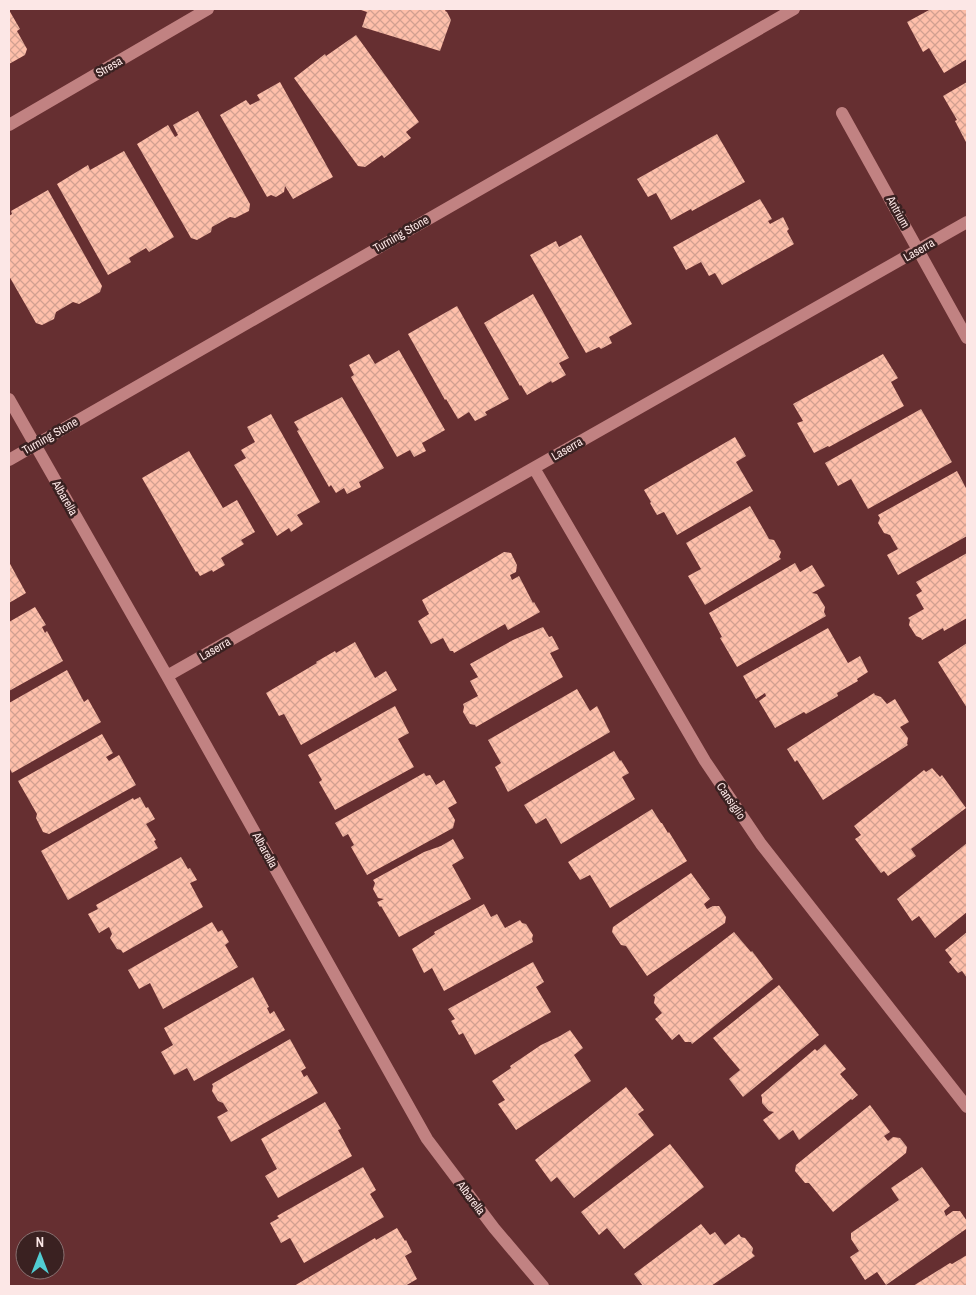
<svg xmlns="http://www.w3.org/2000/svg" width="976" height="1295" font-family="'Archivo Narrow',sans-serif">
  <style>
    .building { fill: url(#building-cross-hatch) }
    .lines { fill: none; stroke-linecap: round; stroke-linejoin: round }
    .minor { stroke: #c18282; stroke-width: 12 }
    .labels { text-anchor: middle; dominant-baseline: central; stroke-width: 5; stroke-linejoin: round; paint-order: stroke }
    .street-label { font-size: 12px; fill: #fce7e6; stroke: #3a2121 }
  </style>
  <defs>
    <pattern id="building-cross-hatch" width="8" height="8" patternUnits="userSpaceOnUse" patternTransform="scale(1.25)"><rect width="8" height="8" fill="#febfaa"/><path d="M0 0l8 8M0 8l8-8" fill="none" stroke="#d2a091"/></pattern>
  </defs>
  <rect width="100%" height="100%" fill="#662f31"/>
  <path class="building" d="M358,9H446L445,11L447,12L451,20L440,51L362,27L367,12Z
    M931,9H967V59L944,73L929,48L923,52L907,22Z
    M9,10L20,29L17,31L27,49L25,55L9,64Z
    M356,35L419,122L406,132L411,138L384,158L382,155L365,167L358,166L294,78L325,54L326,56Z
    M280,82L333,177L293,199L285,186L284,192L276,197L271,195L267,197L220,115L246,100L250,105L260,100L257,95Z
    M967,82V144L955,121L957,120L943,96Z
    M198,111L250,204L249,211L235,218L230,217L212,227L211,232L197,240L191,238L137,144L168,125L175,137L178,135L173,125Z
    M717,134L745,182L692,211L691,209L671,220L656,193L648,197L637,179Z
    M124,151L174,237L149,252L146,248L129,258L131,262L108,275L57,184L88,165L90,170Z
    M48,190L102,286L100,292L79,304L73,302L56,312L54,319L42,325L36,323L9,276V216L12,214L11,211Z
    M760,199L772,219L768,221L770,224L783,217L789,229L787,231L794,244L722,285L715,273L709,276L701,262L686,270L673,247Z
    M581,235L632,324L609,337L612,343L601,349L599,347L586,353L530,255L556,241L559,247Z
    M533,294L569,358L559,363L566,375L552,383L551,381L527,395L521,385L520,386L484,323Z
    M457,306L509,399L485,412L487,415L475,421L469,412L458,419L446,399L445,400L408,334Z
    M399,350L445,430L422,443L426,451L414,457L410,450L397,457L351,377L354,375L349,365L369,354L375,364Z
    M883,354L898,378L891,382L904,406L829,447L828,446L814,453L797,423L803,421L793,404Z
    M342,397L384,468L359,482L361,487L347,494L344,488L336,493L331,485L329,487L297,431L299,430L294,422Z
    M921,409L952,462L868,509L851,479L838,486L825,463Z
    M271,414L320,502L297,515L303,524L291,532L289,528L277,536L234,465L246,458L241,450L255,442L247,427Z
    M735,437L746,456L736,462L753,491L677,535L664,512L657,515L650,503L651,502L644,490Z
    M189,451L223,508L237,500L255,532L241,540L244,544L221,558L225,565L213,572L212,570L200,576L197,571L196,572L142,478Z
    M957,471L967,490V536L898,575L887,555L898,549L890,535L884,533L878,523L880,518L878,515Z
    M750,506L769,539L774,540L781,552L779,557L781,559L705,605L688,576L701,569L686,543Z
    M504,552L511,553L517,565L516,572L510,575L512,580L519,576L533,603L534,602L540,612L508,630L505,624L454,653L453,651H450L443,638L431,644L418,621L429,614L422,600Z
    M967,553V618L944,631L943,628L922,640L921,638L916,636L909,625L910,620L908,618L924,609L916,595L922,591L916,582Z
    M9,562L26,593L9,603Z
    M795,563L800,572L812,565L825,586L812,593L817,594L825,607L824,612L826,616L737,667L720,638L722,637L709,613Z
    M35,607L46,625L42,627L45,633L47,631L63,661L9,691V622Z
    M543,627L549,637L552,636L559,649L550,653L563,677L476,727L475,725L470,724L463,712L464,707L463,704L478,696L470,681L478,677L470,664L513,640Z
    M828,628L848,663L860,656L868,672L857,679L858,681L837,693L838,696L806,714L804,712L775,728L759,701L766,696L765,693L756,699L743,676Z
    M355,642L375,678L386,671L397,690L301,745L284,714L279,716L266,693L317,663L316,662L335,651L336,653Z
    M967,643V708L938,662Z
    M67,670L84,702L88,699L101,722L12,773L9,767V703Z
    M577,689L590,711L597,706L610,732L508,792L495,767L501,763L488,740Z
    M874,693L875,695L881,697L887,704L895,699L909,722L900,727L908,738L907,744L908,745L823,800L797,760L795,762L787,749Z
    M395,706L409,733L398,739L414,767L335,810L319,782L322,780L308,755Z
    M102,734L113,753L106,757L109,761L119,755L136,785L49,834L43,832L36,818L37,814L18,781Z
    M614,751L620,761L621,760L629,773L622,777L635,799L561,844L546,818L536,824L524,805Z
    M932,768L940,777L942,775L966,808L911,849L916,856L888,876L884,871L881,873L855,839L861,835L854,826L924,770L926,772Z
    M424,773L426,776L430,775L436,785L444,780L457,803L448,808L455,820L453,828L367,875L351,847L354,845L348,834L343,837L335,823Z
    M140,797L146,808L148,807L155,819L146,824L156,840L154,841L158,848L68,900L41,851L133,798L134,800Z
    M652,809L661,823H662L668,833L669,832L687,861L610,908L590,875L580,880L568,862Z
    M453,839L464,858L452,865L471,899L399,937L381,906L380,907L377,902L384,899L378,898L373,889L375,883L373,880L424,852L441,846Z
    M967,843V912L935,938L919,916L912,921L897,899Z
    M181,857L188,869L190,868L197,880L190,883L203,907L123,953L121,950L117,949L110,938L112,934L109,927L99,933L88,914L98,909L96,905Z
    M691,873L710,899L704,904L707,909L713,906H719L726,917L725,923L647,976L626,946L621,945L612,932L613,927Z
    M484,904L491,917L497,914L505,928L520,920L522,923L526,924L533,935L532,939L533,942L444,991L432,968L424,973L412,949L435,934L434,932Z
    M212,922L218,932L222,930L229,942L225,945L238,967L163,1009L150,983L139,989L128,970Z
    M734,932L751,952L752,951L773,979L692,1044L691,1042H685L679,1034L672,1040L655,1019L662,1013L654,1003L655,997L653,995Z
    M967,932V978L962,971L958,973L949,962L952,959L945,950Z
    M533,962L544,982L536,987L551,1012L475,1055L463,1033L459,1035L451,1021L455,1019L448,1009Z
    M253,977L269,1007L267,1008L270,1014L274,1011L285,1030L194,1081L187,1068L174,1075L161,1052L173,1045L164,1028Z
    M779,985L819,1035L743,1097L729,1079L740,1070L713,1038Z
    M570,1030L583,1048L574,1055L591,1081L516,1130L498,1104L505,1100L492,1081L511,1068L510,1066L541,1045L560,1036Z
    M290,1039L306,1068L301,1071L304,1077L307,1075L318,1093L231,1142L217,1117L228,1111L223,1103L218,1101L212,1091L213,1086L212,1084Z
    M825,1044L846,1069L840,1074L858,1095L852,1100L851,1099L799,1140L793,1130L779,1140L763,1120L774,1112L769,1111L762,1103V1098L761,1095L815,1049L817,1051Z
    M626,1087L644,1110L638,1114L654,1135L574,1198L557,1177L551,1182L535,1160Z
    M325,1102L341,1129L338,1130L352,1156L278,1198L265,1176L277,1169L261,1139Z
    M870,1105L890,1132L884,1136L888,1141L893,1137L900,1138L907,1147L906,1153L833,1212L809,1183H805L795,1171L796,1165Z
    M670,1144L704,1187L624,1249L607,1228L599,1235L581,1212Z
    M363,1167L376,1190L370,1194L384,1217L304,1263L290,1238L281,1243L270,1223L279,1218L277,1216Z
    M922,1167L950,1206L944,1211L946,1216L953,1211H960L967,1221L966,1229L886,1285L877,1272L865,1280L850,1257L859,1251L851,1239V1233L899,1200L891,1188Z
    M701,1224L710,1235L715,1232L725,1245L739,1234L741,1237L745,1238L753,1248L752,1253L755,1256L711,1286H643L634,1274Z
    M397,1228L405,1241L406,1240L412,1252L405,1256L417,1279L405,1286H294L375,1238L376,1240Z
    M967,1255V1286H913L950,1263L952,1264Z"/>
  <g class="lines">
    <path class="minor" d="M842,113L967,338
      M9,125L208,9
      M9,399L167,676L427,1139L494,1228L543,1286
      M9,460L794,9
      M534,468L705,761L761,844L967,1107
      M167,676L967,222"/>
  </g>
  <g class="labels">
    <g class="street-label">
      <text transform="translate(109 67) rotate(-30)">Stresa</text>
      <text transform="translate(898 212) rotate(61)">Antrium</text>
      <text transform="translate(401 234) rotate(-30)">Turning Stone</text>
      <text transform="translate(919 250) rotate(-30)">Laserra</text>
      <text transform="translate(50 436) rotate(-30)">Turning Stone</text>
      <text transform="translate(567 449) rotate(-30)">Laserra</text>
      <text transform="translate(65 498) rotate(60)">Albarella</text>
      <text transform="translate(215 649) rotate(-30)">Laserra</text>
      <text transform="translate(731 801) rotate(56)">Cansiglio</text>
      <text transform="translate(265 850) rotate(61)">Albarella</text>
      <text transform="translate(471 1198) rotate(53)">Albarella</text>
    </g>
  </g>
  <rect width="976" height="1295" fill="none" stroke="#fce7e6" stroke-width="20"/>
  <g transform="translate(40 1255)"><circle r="24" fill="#3a2121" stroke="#887070"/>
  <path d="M0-4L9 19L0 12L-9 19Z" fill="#51ccd2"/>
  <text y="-8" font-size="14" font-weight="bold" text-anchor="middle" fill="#fce7e6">N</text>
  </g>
</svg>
